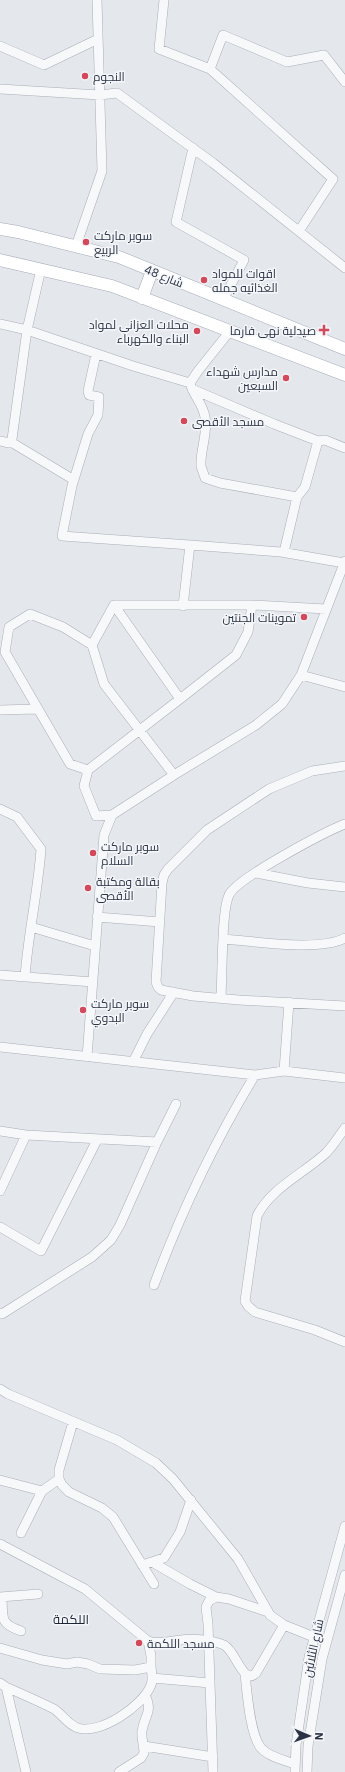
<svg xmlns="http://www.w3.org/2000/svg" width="345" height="1772" font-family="'IBM Plex Sans',Cairo,sans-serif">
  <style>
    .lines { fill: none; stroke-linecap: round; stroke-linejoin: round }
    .minor-casing { stroke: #a9aeb7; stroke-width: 10 }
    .major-casing { stroke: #a3abb8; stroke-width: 13 }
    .minor { stroke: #f7f8fa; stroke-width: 9 }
    .major { stroke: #fff; stroke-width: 12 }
    .poi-dot { fill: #d1495b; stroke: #f4f6f9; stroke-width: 1.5 }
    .labels { text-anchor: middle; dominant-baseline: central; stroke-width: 3; stroke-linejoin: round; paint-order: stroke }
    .poi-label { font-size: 12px; fill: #2b3445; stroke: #f4f6f9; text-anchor: start }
    .street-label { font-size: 12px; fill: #2b3445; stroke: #f4f6f9 }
    .neighbourhood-label { font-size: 13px; fill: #1d2536; stroke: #f4f6f9 }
  </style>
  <rect width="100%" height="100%" fill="#e4e7ec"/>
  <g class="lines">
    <defs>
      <path id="minor" d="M164,0L159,49L210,69L333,179L299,231
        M0,46L44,65L98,39
        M210,69L223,35L287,62L324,55L345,82
        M0,89L100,95L117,93L213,163L345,268
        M193,148L176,222L244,260L223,300
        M76,246L102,171L97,0
        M0,324L27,330L133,366L190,383
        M230,331L198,371L190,383C193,395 203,404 205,417C208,434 200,450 201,466C202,470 204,474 205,478L220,483L297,497L305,487L318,441L325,440L345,448
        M96,354L88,391L89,395L99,397L98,415L88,434L72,486L62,536L190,545
        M192,389L274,424L318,441
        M0,441L9,443L12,439L27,330L41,269
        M11,442L74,480
        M284,552L297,497
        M114,605H252L326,609
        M183,606L190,545L281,552L344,563
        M92,645L63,627L30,614L9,627L5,652L70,764L88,770L180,699L114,605L92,645L104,684L174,775
        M301,675L345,687
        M180,699L236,655L248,632L252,605
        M0,710L37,709
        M345,766L312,771L269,789L207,830L168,869L164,875L162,883L156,982L158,987L161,990L193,996L239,1000L345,1006
        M88,770L84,786L96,816L112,815L174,775L256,725L282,704L301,675L345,561
        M0,809L17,817L41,849C38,892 28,934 25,977
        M256,873L308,883L345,887
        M97,917L160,922
        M31,927L95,946
        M223,939C253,941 320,952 345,938
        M0,975L93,982
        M221,998C222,973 222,947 224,922C225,913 225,904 229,895C237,878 325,832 345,824
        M0,1047L255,1075L284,1071L345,1078
        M87,1057L104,835L112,815
        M133,1062L147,1034L174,992
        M284,1071L289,1002
        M345,1128C339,1136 333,1146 326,1153C303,1174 271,1188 257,1216L245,1301L248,1306L255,1312L315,1330L345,1342
        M0,1131L26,1135L157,1142
        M0,1191L26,1135
        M0,1227L41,1251L97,1140
        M154,1285C181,1212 215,1141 255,1075
        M0,1313L2,1314L92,1257L111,1240L120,1225L157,1142L176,1104
        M0,1389L8,1394L117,1440L156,1463L173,1479L238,1559L270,1615L284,1625L314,1637
        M73,1422L59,1470V1479L62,1485L69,1492L102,1508L113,1517L154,1584
        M0,1480L42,1491L59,1479
        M21,1533L42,1491
        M0,1544L85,1589L148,1641C159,1645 170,1641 181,1640C194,1638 213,1640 224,1645C236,1651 243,1686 256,1673L284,1625
        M152,1562L190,1584L216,1597
        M142,1565L164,1558L180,1532L191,1500
        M0,1597L38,1594
        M2,1597C3,1619 0,1624 21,1631
        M0,1648L42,1660L67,1664L77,1662L88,1664L100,1669L135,1670L151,1667V1656L148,1641
        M245,1674C247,1692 250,1735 261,1748C269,1757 284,1760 295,1764
        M152,1678L210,1683
        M0,1683L6,1687C22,1694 38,1701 54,1709C62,1714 68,1725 78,1728C100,1735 143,1706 151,1685C153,1680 152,1673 151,1667
        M6,1687L26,1772
        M144,1746L213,1757
        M119,1772L141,1758L144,1753C144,1746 141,1737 142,1731C145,1714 153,1712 145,1695
        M213,1772L208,1624L206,1607L209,1601L216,1597L229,1599L268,1612
        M295,1772L296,1745L309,1657L345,1526
        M307,1772L308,1746L322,1659L345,1575"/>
      <path id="major" d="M0,229L18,232L119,257L345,349
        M0,260L112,286L345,375
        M142,298L152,271"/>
    </defs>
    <use href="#minor" class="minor-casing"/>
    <use href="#major" class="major-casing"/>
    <use href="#minor" class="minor"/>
    <use href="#major" class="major"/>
  </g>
  <g class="poi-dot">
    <circle cx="85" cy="76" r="4"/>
    <circle cx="86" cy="242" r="4"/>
    <circle cx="204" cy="280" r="4"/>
    <path d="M322 324h4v4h4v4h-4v4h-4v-4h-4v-4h4z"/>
    <circle cx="197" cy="331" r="4"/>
    <circle cx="286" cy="378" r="4"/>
    <circle cx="184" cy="421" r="4"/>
    <circle cx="304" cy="617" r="4"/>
    <circle cx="93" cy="853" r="4"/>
    <circle cx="88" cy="888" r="4"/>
    <circle cx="83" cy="1010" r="4"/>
    <circle cx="139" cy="1643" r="4"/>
  </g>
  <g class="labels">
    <g class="poi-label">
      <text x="93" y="76">النجوم</text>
      <text x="94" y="235">سوبر ماركت<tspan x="94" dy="14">الربيع</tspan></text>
      <text x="212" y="273">اقوات للمواد<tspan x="212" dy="14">الغذائيه جمله</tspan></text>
      <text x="189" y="324" text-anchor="end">محلات العزاني لمواد<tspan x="189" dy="14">البناء والكهرباء</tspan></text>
      <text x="316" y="330" text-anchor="end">صيدلية نهى فارما</text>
      <text x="278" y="371" text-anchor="end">مدارس شهداء<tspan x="278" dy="14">السبعين</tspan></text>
      <text x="192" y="421">مسجد الأقصى</text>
      <text x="296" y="617" text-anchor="end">تموينات الجنتين</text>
      <text x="101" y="846">سوبر ماركت<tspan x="101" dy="14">السلام</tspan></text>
      <text x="96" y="881">بقالة ومكتبة<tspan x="96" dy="14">الأقصى</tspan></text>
      <text x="91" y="1003">سوبر ماركت<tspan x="91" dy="14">البدوي</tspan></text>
      <text x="147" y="1643">مسجد اللكمة</text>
    </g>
    <g class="street-label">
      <text transform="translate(164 276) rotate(22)">شارع 48</text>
      <text transform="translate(313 1648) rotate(-78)">شارع الثلاثين</text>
    </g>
    <g class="neighbourhood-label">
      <text x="71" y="1619">اللكمة</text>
    </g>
  </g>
  <g transform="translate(309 1736) rotate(92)" stroke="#f4f6f9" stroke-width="3" paint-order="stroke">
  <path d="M0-3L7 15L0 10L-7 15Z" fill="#2b3445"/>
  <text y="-6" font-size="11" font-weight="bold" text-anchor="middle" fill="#2b3445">N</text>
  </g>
</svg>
